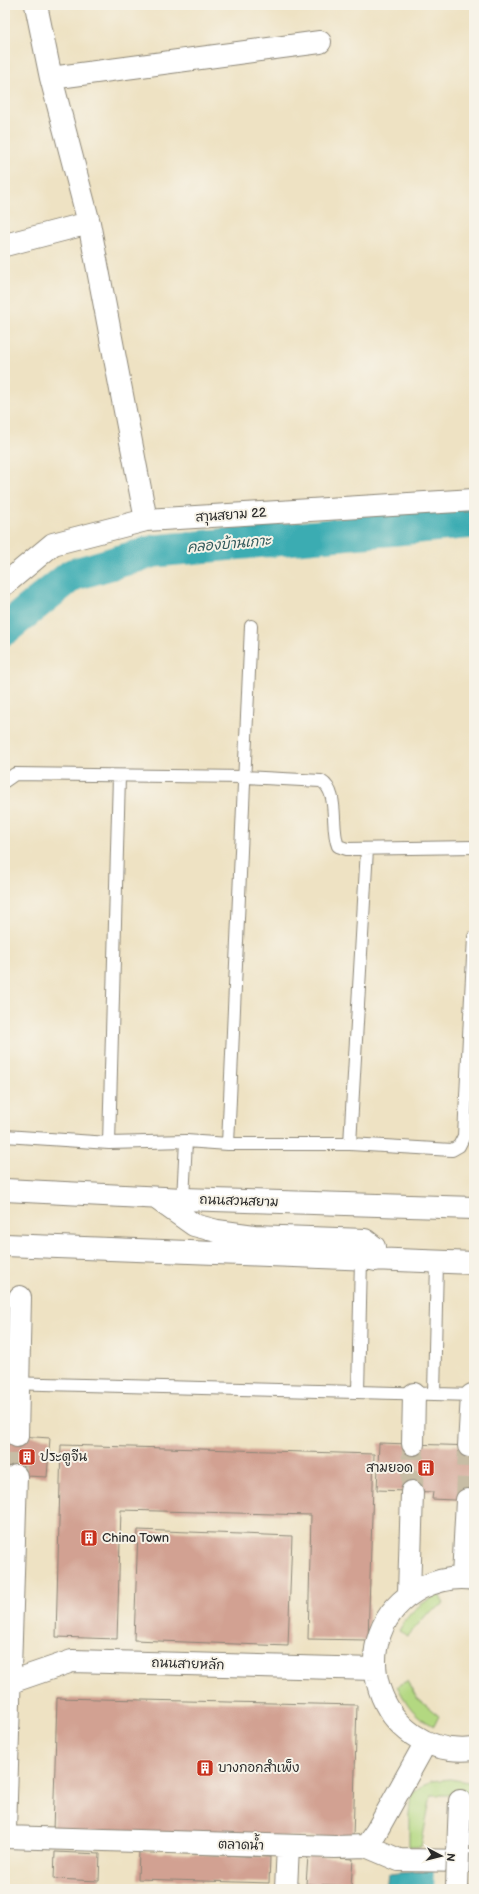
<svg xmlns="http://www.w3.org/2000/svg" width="479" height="1894" font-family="'Balsamiq Sans','Playpen Sans Thai',sans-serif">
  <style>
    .green { fill: #b3d881; stroke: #6f8256 }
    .water { fill: #3aacb2; stroke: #326c6e }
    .pier { fill: #eee2c3 }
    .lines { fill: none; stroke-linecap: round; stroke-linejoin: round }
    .canal { stroke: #3aacb2; stroke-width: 33 }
    .building { fill: #d2a192 }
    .street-tunnel { stroke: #c7bda5; stroke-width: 22; stroke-dasharray: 22 11; stroke-linecap: butt }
    .lane-casing { stroke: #8c8677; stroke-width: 14 }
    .street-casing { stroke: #8c8677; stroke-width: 24 }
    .secondary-casing { stroke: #8c8677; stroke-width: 24 }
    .lane { stroke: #fff; stroke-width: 12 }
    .street { stroke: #fff; stroke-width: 22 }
    .secondary { stroke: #fff; stroke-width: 22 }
    .street-bridge-casing { stroke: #8c8677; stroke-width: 24; stroke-linecap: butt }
    .street-bridge { stroke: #fff; stroke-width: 22 }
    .labels { text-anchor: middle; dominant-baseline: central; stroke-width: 4; stroke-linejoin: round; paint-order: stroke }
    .street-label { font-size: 13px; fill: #2b2b2b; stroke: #f7f3e8 }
    .poi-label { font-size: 13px; fill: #2b2b2b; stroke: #f7f3e8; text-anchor: start }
    .water-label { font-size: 14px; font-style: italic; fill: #30585a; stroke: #f7f3e8 }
  </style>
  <rect width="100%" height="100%" fill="#f7f3e8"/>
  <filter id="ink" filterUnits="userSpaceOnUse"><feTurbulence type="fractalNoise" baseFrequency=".025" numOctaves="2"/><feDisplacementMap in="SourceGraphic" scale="8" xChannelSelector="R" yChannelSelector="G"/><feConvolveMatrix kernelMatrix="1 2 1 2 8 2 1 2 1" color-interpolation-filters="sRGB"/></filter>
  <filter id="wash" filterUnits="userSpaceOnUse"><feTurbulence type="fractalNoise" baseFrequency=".012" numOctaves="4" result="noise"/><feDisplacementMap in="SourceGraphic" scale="16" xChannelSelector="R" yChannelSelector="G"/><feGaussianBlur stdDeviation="0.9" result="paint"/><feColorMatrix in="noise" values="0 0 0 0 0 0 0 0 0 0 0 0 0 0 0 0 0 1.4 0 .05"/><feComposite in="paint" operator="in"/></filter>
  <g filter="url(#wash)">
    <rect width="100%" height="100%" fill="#eee2c3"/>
    <path class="green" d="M439,1594L444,1604L427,1614L408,1636L399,1631C409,1611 420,1604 439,1594Z
      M407,1681L417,1698L439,1716L434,1726C414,1716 408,1706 397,1686Z
      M450,1779L474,1783V1795H431L421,1847H409V1814L411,1794L431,1781Z"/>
    <path class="water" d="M434,1870L474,1889H386L388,1874Z"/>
    <path class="pier" d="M474,1853V1889H433L434,1870Z"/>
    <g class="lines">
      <path class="canal" d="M5,629L72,575L155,551L474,522"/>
    </g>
    <g id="blocks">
      <path class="building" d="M5,1435L50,1438L47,1477L5,1475Z
        M379,1443L474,1446V1501L432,1499L433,1492L377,1490Z
        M61,1445L374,1454L368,1640L308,1639L311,1515L121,1510L117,1639L56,1637Z
        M138,1530L292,1536L288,1646L134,1640Z
        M57,1698L357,1705L353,1838L53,1831Z
        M55,1852L100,1854L99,1881L54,1879Z
        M139,1852L270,1857L269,1883L138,1879Z
        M308,1856L353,1859L351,1886L306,1884Z"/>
    </g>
  </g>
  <g filter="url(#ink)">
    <use href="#blocks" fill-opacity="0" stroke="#8c8677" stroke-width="1"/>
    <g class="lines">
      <path class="street-tunnel" d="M16,1476L17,1436
        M412,1492L413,1444
        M467,1500L469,1446"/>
      <defs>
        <path id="lane" d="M5,781L15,774L245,777L321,781C340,792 330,827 338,846L347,849L474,847
          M5,1136L109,1143L186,1141L228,1144H350L452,1150L459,1146L464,1136L474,937
          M109,1143L119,776
          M228,1144L251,626
          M350,1144L367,849
          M183,1199L186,1141
          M5,1383L474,1395
          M358,1392L361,1259
          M434,1394L437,1262"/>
        <path id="street" d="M36,5L51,78L89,223L146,520
          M51,78L320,42
          M5,245L89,223
          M5,584L53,544L146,520L474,500
          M17,1436L20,1297
          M413,1444L414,1394
          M469,1446L472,1395
          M463,1577L467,1500
          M474,1579C456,1576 438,1580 421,1588C336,1633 378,1760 474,1749
          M409,1594L412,1492
          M5,1684L72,1661L375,1669
          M5,1830L16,1476
          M5,1837L335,1847L366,1846L399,1860L474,1861
          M366,1846L376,1832L426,1742
          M458,1853L460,1801
          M286,1889L288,1846"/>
        <path id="secondary" d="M5,1190L183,1199L474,1208
          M156,1198L194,1225L217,1231L254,1236L365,1240L374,1247L375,1260
          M5,1245L474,1263"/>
      </defs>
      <use href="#lane" class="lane-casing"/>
      <use href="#street" class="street-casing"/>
      <use href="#secondary" class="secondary-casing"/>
      <use href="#lane" class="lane"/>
      <use href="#street" class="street"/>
      <use href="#secondary" class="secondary"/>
      <defs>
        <path id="street-bridge" d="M457,1889L458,1853"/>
      </defs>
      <use href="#street-bridge" class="street-bridge-casing"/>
      <use href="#street-bridge" class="street-bridge"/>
    </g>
  </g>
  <defs>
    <symbol id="building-square" viewBox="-11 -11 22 22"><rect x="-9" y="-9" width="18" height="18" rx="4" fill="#c8321e" stroke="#f7f3e8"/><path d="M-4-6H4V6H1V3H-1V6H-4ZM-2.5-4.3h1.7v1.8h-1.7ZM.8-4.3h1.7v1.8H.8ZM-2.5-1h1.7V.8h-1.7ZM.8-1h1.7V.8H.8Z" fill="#fff"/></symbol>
  </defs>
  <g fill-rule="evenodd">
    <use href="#building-square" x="17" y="1447" width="20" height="20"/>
    <use href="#building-square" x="416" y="1458" width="20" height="20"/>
    <use href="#building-square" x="79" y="1528" width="20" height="20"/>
    <use href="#building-square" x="195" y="1758" width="20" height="20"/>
  </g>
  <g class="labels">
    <g class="street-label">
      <text transform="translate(231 515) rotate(-4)">สาุนสยาม 22</text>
      <text transform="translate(239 1201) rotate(2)">ถนนสวนสยาม</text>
      <text transform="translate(188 1664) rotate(2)">ถนนสายหลัก</text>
      <text transform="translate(241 1845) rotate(2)">ตลาดน้ำ</text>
    </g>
    <g class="poi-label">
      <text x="40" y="1457">ประตูจีน</text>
      <text x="413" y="1468" text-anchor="end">สามยอด</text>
      <text x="102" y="1538">China Town</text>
      <text x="218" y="1768">บางกอกสำเพ็ง</text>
    </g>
    <g class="water-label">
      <text transform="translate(229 544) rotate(-5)">คลองบ้านเกาะ</text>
    </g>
  </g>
  <rect width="479" height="1894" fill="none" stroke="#f7f3e8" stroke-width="20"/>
  <g transform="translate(441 1856) rotate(97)" stroke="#f7f3e8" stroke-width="3" paint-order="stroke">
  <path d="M0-3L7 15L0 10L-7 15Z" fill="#2b2b2b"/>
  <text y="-6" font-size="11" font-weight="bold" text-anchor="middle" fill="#2b2b2b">N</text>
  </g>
</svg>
